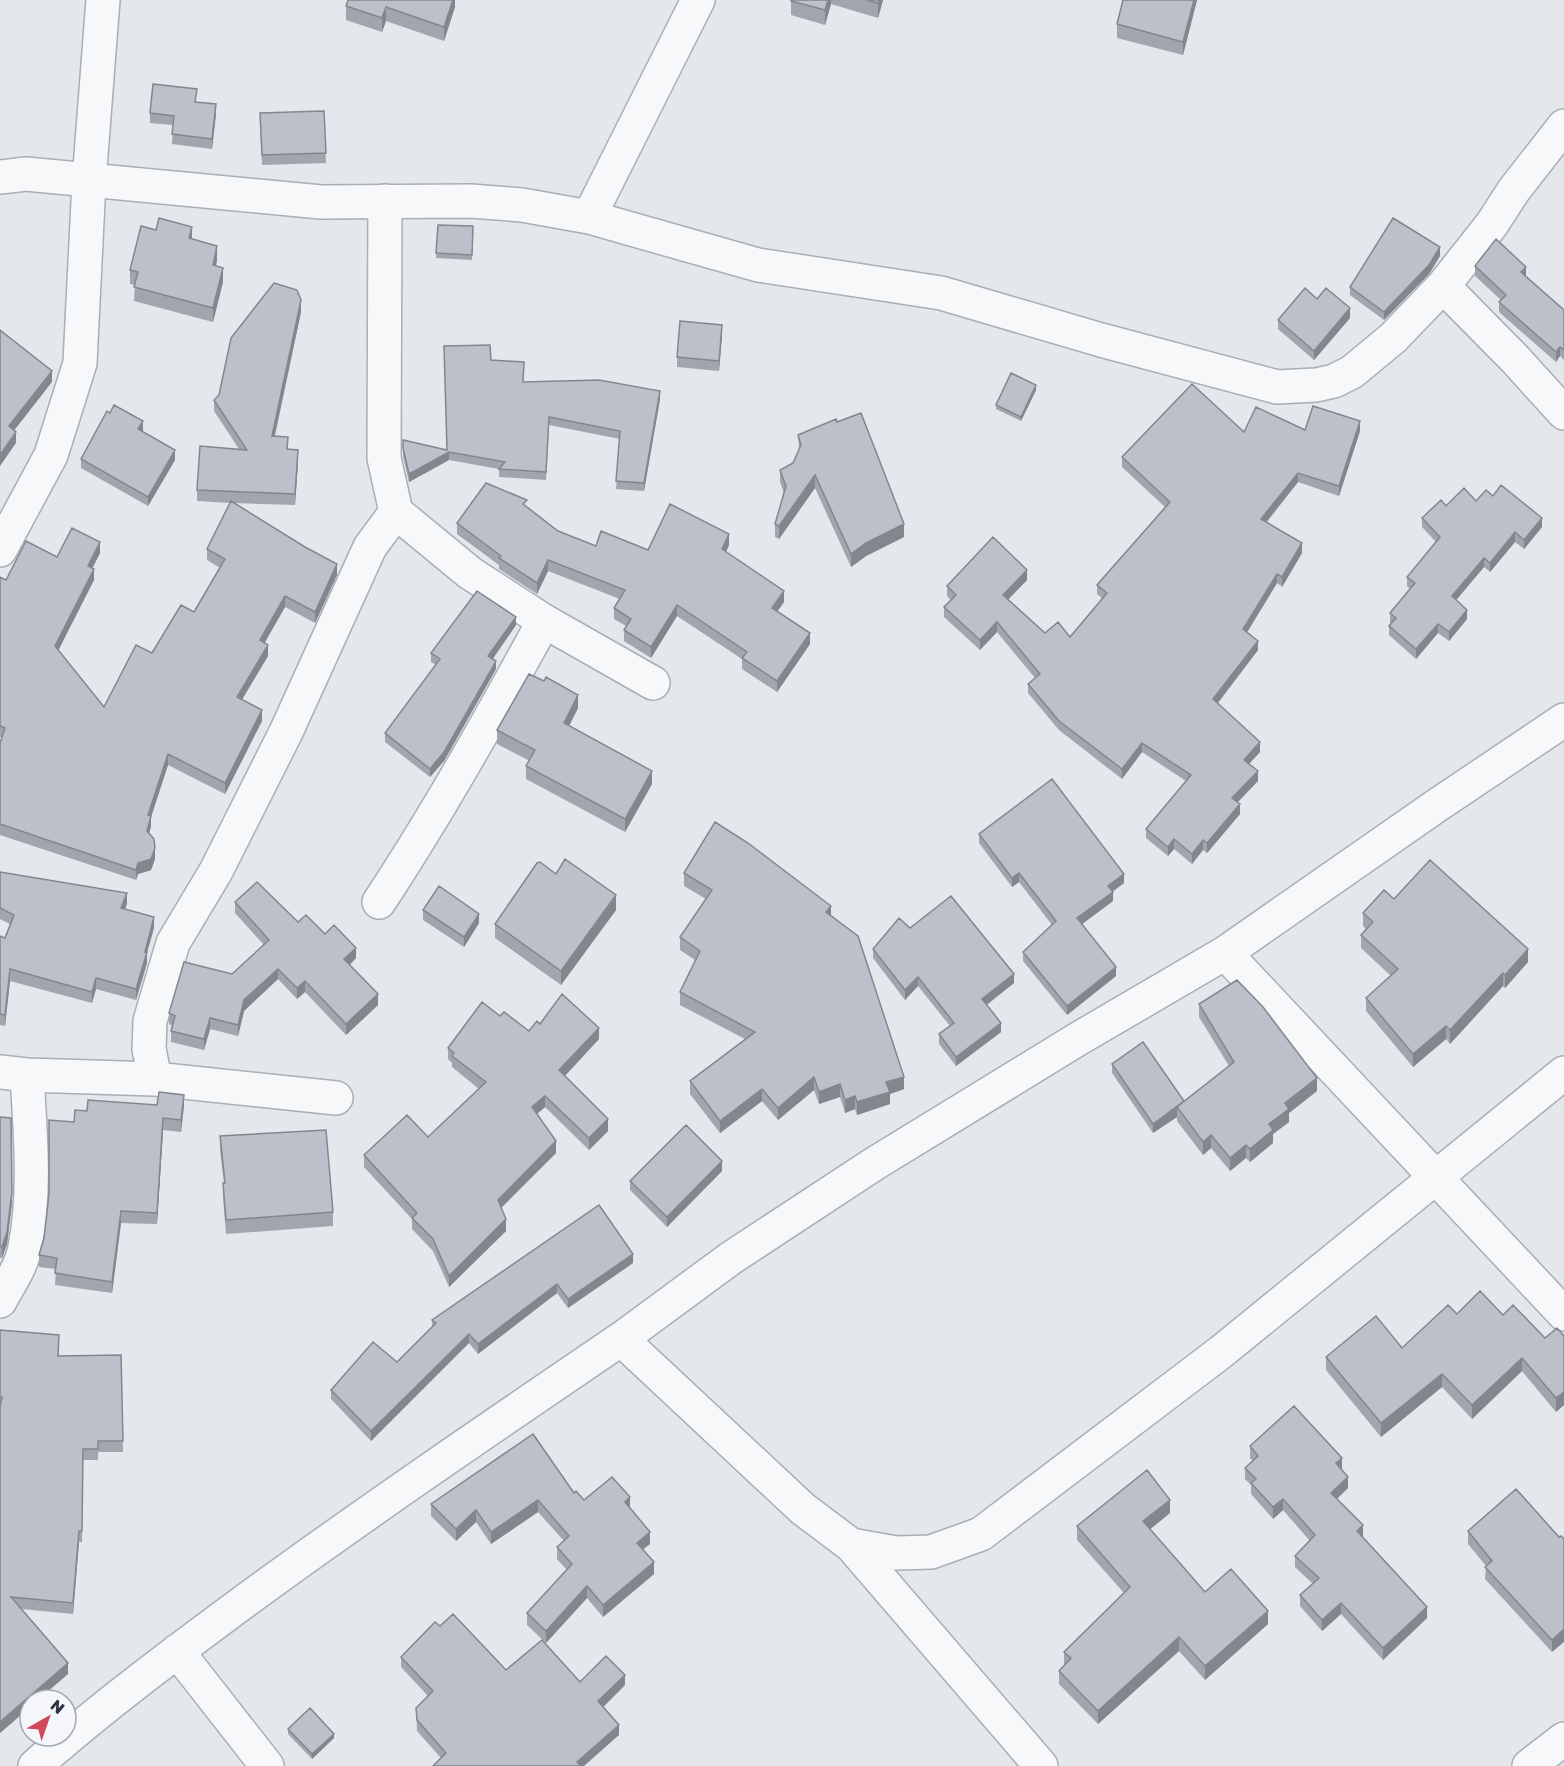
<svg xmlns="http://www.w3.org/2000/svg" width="1564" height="1766" font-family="'Golos Text',sans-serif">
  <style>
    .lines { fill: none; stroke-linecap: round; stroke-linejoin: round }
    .minor-casing { stroke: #a9aeb7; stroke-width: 36 }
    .minor { stroke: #f7f8fa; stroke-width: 33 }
    .wall { fill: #a1a5ae }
    .shaded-wall { fill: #83868d }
    .building { fill: #bbc0ca; stroke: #83868d; stroke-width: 1.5 }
  </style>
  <rect width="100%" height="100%" fill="#e4e7ec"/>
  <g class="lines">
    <defs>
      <path id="minor" d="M0,177L26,174L321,202L471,201L522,205L589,217L758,265L941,293L1101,340L1277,387L1316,385L1334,381L1352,372L1393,338L1443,286L1492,224L1514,190L1564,126
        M589,217L698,0
        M1443,286L1515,359L1564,413
        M396,512L470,573L544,621L653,683
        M0,550L51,455L80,363L89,181L103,0
        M379,902C439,811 492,716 544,621
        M1225,953L1564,1314
        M0,1072L27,1075L155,1079L336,1098
        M155,1079L149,1049L150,1021L173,943L216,871L286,732L370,547L396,512L384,458L385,201
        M0,1301C9,1284 22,1266 25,1247C36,1191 30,1131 27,1075
        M621,1339L731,1258L874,1164L1078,1039L1225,953L1436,806L1564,720
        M851,1545L1041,1766
        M177,1651L267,1766
        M35,1766C103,1706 176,1652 249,1598C371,1509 496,1424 621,1339L803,1509L851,1545L896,1553L931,1552L981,1534L1221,1352L1564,1073
        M1529,1766L1564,1739"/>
    </defs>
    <use href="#minor" class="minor-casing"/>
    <use href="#minor" class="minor"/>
  </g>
  <path class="wall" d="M455,0V7L444,41L386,21L382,32L346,20V6Z
    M791,0H883L878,18L831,4L825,25L791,15Z
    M1197,0L1183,55L1117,38V24Z
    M196,102L216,114L212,149L172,144L173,125L150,123V113Z
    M324,111L326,163L262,165L260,123Z
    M438,225L473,226L472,260L436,258Z
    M192,239L217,260L216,266L223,282L213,322L134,301L135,285L130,284V270Z
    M1440,256L1429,274L1384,320L1350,295V287Z
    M1475,266L1526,277L1564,310V360L1560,356L1556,362L1499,312V302L1501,300L1475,276Z
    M301,312L275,436L288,449L298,462L295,505L234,503L337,575L315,623L285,607L264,643L268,656L242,699L262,721L225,794L168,765L151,817V826L149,833L155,859L151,870L138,874L136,880L0,835V743L2,737H0V577L6,580L57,557L100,553L92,568L94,580L58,650L104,707L152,653L194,612L220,568L207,560V549L230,503L197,501V490L239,449L214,411V400Z
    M1350,318L1314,360L1278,329V320Z
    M722,335L719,371L677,367V357Z
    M491,360L524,382L660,399L644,491L616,489L620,439L549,425L546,480L499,477V469L449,460L409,482L403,456V440L447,450Z
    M1036,390L1021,421L996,409V405Z
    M837,422L904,537L866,556L851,567L815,488L779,539L775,537V524L784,493L780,482V470L793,463L799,450L798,435Z
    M1305,430L1360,431L1339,496L1298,482L1267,522L1302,553L1282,587L1277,583L1247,632L1258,650L1218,703L1260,752L1249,764L1258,781L1238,802L1240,814L1207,853L1203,850L1192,864L1174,849L1168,856L1146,838V829L1186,781L1142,752L1122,779L1059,730L1028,693V684L1035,678L997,632L980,650L944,617V607L951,600L947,596V586L1027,580L1008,599L1045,633L1070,637L1103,599L1097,594V585L1165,507L1122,467V457L1244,432Z
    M143,431L142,432L175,460L148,506L81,468V459Z
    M1493,496L1542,527L1524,549L1515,542L1490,572L1484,567L1456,600L1467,619L1449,641L1438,633L1416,659L1389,635V626L1391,623L1390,622V613L1410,589L1407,586V577L1436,542L1422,527V518L1446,506L1476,501Z
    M527,507L558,531L596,546L648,550L729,545L726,552L784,602L777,611L810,644L777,692L742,669V659L677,616L651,658L624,641V630L626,626L614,619V608L620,599L548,571L537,594L499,569V565L457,534V523Z
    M516,625L493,659L496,669L444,761L430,777L385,742V733L436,665L431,662V653Z
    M578,708L569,726L652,784L625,832L526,779V766L530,761L497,744V730Z
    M979,834L1124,883L1113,891V901L1081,924L1116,976L1067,1015L1023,961V952L1052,925L1019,882L1012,887L979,843Z
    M0,872L127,904L125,909L154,928L147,952V963L136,1000L96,989L92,1003L10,981L5,1026L0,1025V936L5,938L10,924L0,919Z
    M684,873L831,916L904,1089L890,1094V1104L857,1115L855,1109L845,1113L840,1097L819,1104L814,1090L778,1120L762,1101L720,1133L690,1094V1081L745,1039L680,1005V992L695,960L680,950V937L706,899L684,886Z
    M556,874L616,910L561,985L495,938V924Z
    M1394,899L1528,962L1505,988L1503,986L1450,1044L1446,1039L1413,1067L1366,1011V998L1391,976L1361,948V935L1366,929L1363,926V913Z
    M235,902L298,922L325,934L356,958L350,965L378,1005L346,1035L305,992L297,999L278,979L244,1011L238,1036L210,1029L204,1050L171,1042V1031L173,1026L169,1024V1013L232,974L264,945L235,913Z
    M423,910L479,923L464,947L423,920Z
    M910,928L1014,983L987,1005L1001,1032L956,1066L939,1044V1034L950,1026L918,986L905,1000L873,958V949Z
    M1199,1004L1317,1091L1289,1113V1122L1273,1134V1143L1250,1162L1246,1158L1230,1171L1211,1148L1203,1155L1177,1121V1117L1153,1133L1112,1073V1064L1184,1101L1229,1066L1199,1017Z
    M500,1016L529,1031L540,1024L599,1039L565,1076L608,1131L589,1150L545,1107L537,1114L556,1153L501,1208L506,1231L449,1287L433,1251L412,1229V1219L364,1167V1155L428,1137L479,1089L452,1067V1063L448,1059V1048Z
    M184,1106L181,1132L163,1130L157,1224L121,1223L112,1293L55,1285L56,1269L39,1267V1255L74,1122Z
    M0,1117L12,1203L7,1244L2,1258H0Z
    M220,1136L333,1212V1226L226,1234L223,1197L224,1183L220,1150Z
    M722,1171L667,1227L630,1190V1181Z
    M633,1263L568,1308L557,1293L478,1354L469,1343L371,1441L331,1399V1390L397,1362L432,1327V1320Z
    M1457,1314L1503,1315L1545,1338L1564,1336V1405L1556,1412L1522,1371L1472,1419L1442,1387L1381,1437L1326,1370V1357L1402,1348Z
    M0,1330L59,1356L121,1355L123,1452H98V1460H83L82,1542H79L73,1614L22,1609L68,1674L30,1700V1707L0,1733Z
    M1250,1446L1341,1469L1348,1488L1337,1499L1363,1536L1362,1537L1427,1618L1383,1660L1341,1614L1322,1631L1300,1606V1595L1313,1584L1295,1567V1556L1310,1541L1283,1510L1273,1519L1251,1494V1485L1245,1479V1468L1253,1461L1250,1458Z
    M574,1493L584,1500L630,1508L650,1544L643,1549L654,1574L603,1617L587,1598L546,1643L527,1625V1613L567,1570L557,1559V1547L564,1541L538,1512L491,1544L476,1522L456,1541L431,1516V1504Z
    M1170,1513L1150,1529L1205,1592L1268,1624L1205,1680L1179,1651L1098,1724L1059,1684V1671L1064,1665V1652L1124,1593L1077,1540V1526Z
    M1468,1531L1559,1537L1552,1652L1485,1579L1486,1566L1468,1544Z
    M440,1626L506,1670L580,1682L625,1685L603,1707L619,1735L441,1758L417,1731L416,1708L428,1696L401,1667V1657Z
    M288,1729L334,1738L312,1759L288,1734Z"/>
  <path class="shaded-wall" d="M453,0H455V7L444,41V27Z
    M828,0H831V4L825,25V10Z
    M879,0H883L878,18V3Z
    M1194,0H1197L1183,55V42Z
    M386,7V21L382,32V18Z
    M216,104V114L212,149V139Z
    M192,227V241L189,238Z
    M217,246V260L213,279V265Z
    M1440,247V256L1429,274L1384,320V312Z
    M1526,267V277L1521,272Z
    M223,268V282L213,322V308Z
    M301,300V312L272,447V436Z
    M1350,308V318L1314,360V351Z
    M722,325V335L719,371V361Z
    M1560,347V356L1556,362V352Z
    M52,371V382L9,437V426Z
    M1036,385V390L1021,421V417Z
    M660,391V399L644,491V483Z
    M143,421V431L138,439V429Z
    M1360,421V431L1339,496V486Z
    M16,432V443L0,466V455Z
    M175,450V460L148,506V497Z
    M298,450V462L295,505V494Z
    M449,452V460L409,482V474Z
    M1298,473V482L1261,528V519Z
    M815,475V488L779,539V526Z
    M1542,518V527L1524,549V540Z
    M904,524V537L866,556L851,567V554L866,543Z
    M1515,532V542L1490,572V563Z
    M729,534V545L722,560V549Z
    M100,542V553L88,577V566Z
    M1302,543V553L1282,587V577Z
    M1484,558V567L1452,605V596Z
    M548,560V571L537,594V583Z
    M337,564V575L315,623V612Z
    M94,569V580L55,657V646Z
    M1027,570V580L1003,605V595Z
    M1277,574V583L1243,639V629Z
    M784,591V602L772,619V608Z
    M285,596V607L260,651V640Z
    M677,605V616L651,658V647Z
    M1467,610V619L1449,641V632Z
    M516,617V625L488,665V656Z
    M997,622V632L980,650V640Z
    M1438,624V633L1416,659V649Z
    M810,633V644L777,692V681Z
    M1258,641V650L1213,709V699Z
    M268,645V656L237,708V697Z
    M496,661V669L444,761L430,777V769Z
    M578,695V708L564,736V723Z
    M262,710V721L225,794V783Z
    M1260,742V752L1244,769V760Z
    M1142,743V752L1122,779V769Z
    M168,754V765L151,817V826L147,842L148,815Z
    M652,771V784L625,832V819Z
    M1258,771V781L1232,808V798Z
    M1240,804V814L1207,853V843Z
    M1174,839V849L1168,856V847Z
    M1203,840V850L1192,864V854Z
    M155,848V859L151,870L138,874L136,880V870L138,863Z
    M1019,873V882L1012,887V878Z
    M1124,874V883L1108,895V886Z
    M1113,892V901L1077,928V918Z
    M127,893V904L121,919V908Z
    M616,895V910L561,985V971Z
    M831,906V918L826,912Z
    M479,914V923L464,947V937Z
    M154,917V928L146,956L147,952V963L136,1000V989L145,952Z
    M356,948V958L344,970V959Z
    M1528,949V962L1505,988V975Z
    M1116,967V976L1067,1015V1006Z
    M10,969V981L5,1026V1015Z
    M278,969V979L244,1011L238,1036V1025L244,1000Z
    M1503,973V986L1450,1044V1030Z
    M1014,974V983L982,1008V999Z
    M918,977V986L905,1000V990Z
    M96,978V989L92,1003V992Z
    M305,981V992L297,999V988Z
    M378,994V1005L346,1035V1024Z
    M210,1018V1029L204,1050V1039Z
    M1001,1023V1032L956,1066V1057Z
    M1446,1026V1039L1413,1067V1054Z
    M599,1028V1039L559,1082V1070Z
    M814,1077V1090L778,1120V1108Z
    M904,1077V1089L890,1094V1104L857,1115V1102L886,1082Z
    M1317,1078V1091L1289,1113V1122L1273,1134V1143L1250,1162V1149L1285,1103Z
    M840,1084V1097L819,1104V1092Z
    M762,1089V1101L720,1133V1121Z
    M184,1095V1106L181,1132V1120Z
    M545,1096V1107L532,1118V1107Z
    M855,1096V1109L845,1113V1100Z
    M1177,1107V1117L1153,1133V1124Z
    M163,1118V1130L157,1224V1213Z
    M608,1119V1131L589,1150V1138Z
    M1211,1135V1148L1203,1155V1142Z
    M556,1141V1153L498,1211V1200Z
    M1246,1145V1158L1230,1171V1158Z
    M722,1161V1171L667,1227V1217Z
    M12,1192V1203L7,1244L2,1258V1247Z
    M121,1211V1223L112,1293V1282Z
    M506,1219V1231L449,1287V1276Z
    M633,1254V1263L568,1308V1299Z
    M557,1284V1293L478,1354V1344Z
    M469,1334V1343L371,1441V1431Z
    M1522,1358V1371L1472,1419V1405Z
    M1442,1374V1387L1381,1437V1423Z
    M1564,1392V1405L1556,1412V1398Z
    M1342,1458V1469L1336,1463Z
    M1348,1477V1488L1331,1504V1493Z
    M630,1497V1509L625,1502Z
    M1283,1499V1510L1273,1519V1507Z
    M538,1500V1512L491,1544V1532Z
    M1170,1500V1513L1143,1535V1521Z
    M476,1510V1522L456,1541V1529Z
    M1363,1525V1536L1357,1542V1531Z
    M79,1531V1542L73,1614V1603Z
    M650,1532V1544L637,1554V1543Z
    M654,1562V1574L603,1617V1605Z
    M587,1586V1598L546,1643V1631Z
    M1341,1603V1614L1322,1631V1620Z
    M1427,1607V1618L1383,1660V1648Z
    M1268,1611V1624L1205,1680V1666Z
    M1564,1629V1642L1552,1652V1640Z
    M1179,1637V1651L1098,1724V1711Z
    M68,1663V1674L38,1700H30V1707L0,1733V1722Z
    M625,1675V1685L598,1712V1701Z
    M619,1725V1735L584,1766H577V1762Z
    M334,1734V1738L312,1759V1754Z"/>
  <path class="building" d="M348,0H453L444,27L386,7L382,18L346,6Z
    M791,0H828L825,10L791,1Z
    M866,0H879L878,3Z
    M1123,0H1194L1183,42L1117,24Z
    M153,84L197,89L195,102L216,104L212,139L172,134L174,116L150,113Z
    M324,111L326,153L262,155L260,113Z
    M159,218L192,227L189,238L217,246L213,265L223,268L213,308L134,287L138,272L130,270L141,226L156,230Z
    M1393,218L1440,247L1429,265L1384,312L1350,287Z
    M438,225L473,226L472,255L436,253Z
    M1496,239L1526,267L1521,272L1564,310V350L1560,347L1556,352L1499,302L1506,295L1475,266Z
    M274,283L297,290L301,300L272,436L288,437L287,449L298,450L295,494L197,490L200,446L247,450L214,400L219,395L231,338Z
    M1305,288L1317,299L1326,288L1350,308L1314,351L1278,320Z
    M680,321L722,325L719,361L677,357Z
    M0,330L52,371L9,426L16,432L0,455Z
    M490,345L491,360L524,362L523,382L599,380L660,391L644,483L616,481L620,431L549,417L546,472L499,469L505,462L449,452L409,474L403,448V440L447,450L444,346Z
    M1011,373L1036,385L1021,417L996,405Z
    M1192,384L1244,432L1256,407L1305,430L1313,406L1360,421L1339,486L1298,473L1261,519L1302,543L1282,577L1277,574L1243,629L1258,641L1213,699L1260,742L1244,760L1258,771L1232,798L1240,804L1207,843L1203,840L1192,854L1174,839L1168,847L1146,829L1191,775L1142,743L1122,769L1059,721L1028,684L1040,674L997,622L980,640L944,607L956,595L947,586L993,537L1027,570L1003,595L1045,633L1058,622L1070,637L1107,593L1097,585L1170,502L1122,457Z
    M114,405L143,421L138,429L175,450L148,497L81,459L107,411L110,413Z
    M861,413L904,524L866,543L851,554L815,475L779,526L775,524L786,486L780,470L793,463L801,445L798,435L836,419L837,422Z
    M486,483L527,500L523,504L558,531L596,546L601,531L648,550L670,504L729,534L722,549L784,591L772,608L810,633L777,681L742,658L747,652L677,605L651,647L624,630L631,619L614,608L625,590L548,560L537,583L499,558L501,556L457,523Z
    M1501,485L1542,518L1524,540L1515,532L1490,563L1484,558L1452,596L1467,610L1449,632L1438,624L1416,649L1389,626L1396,618L1390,613L1415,583L1407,577L1440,537L1422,518L1441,500L1446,506L1464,488L1476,501L1486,490L1493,496Z
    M231,501L305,547L337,564L315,612L285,596L260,640L268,645L237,697L262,710L225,783L168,754L148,815L151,816L147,831L154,839L155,848L151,859L138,863L136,870L0,824V743L5,728L0,726V577L6,580L26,541L57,557L72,528L100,542L88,566L94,569L55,646L104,707L136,645L152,653L181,605L194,612L225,559L207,549Z
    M477,591L516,617L488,656L496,661L444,752L430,769L385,733L440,659L431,653Z
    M529,674L544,681L546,677L578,695L564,723L652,771L625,819L526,766L535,750L497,730Z
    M1052,779L1124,874L1108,886L1113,892L1077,918L1116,967L1067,1006L1023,952L1056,921L1019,873L1012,878L979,834Z
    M715,822L748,843L831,906L826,912L858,936L904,1077L886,1082L890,1092L857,1102L855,1096L845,1100L840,1084L819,1092L814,1077L778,1108L762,1089L720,1121L690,1081L755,1032L680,992L700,951L680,937L712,890L684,873Z
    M565,859L616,895L561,971L495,924L537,863L540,862L556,874Z
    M1430,860L1528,949L1505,975L1503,973L1450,1030L1446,1026L1413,1054L1366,998L1398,969L1361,935L1373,922L1363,913L1384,890L1394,899Z
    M0,872L127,893L121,908L154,917L145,952H147L136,989L96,978L92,992L10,969L5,1015L0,1014V936L5,938L14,915L0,908Z
    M257,882L298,922L306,915L325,934L334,925L356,948L344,959L378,994L346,1024L305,981L297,988L278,969L244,1000L238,1025L210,1018L204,1039L171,1031L175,1016L169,1013L184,962L232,974L269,940L235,902Z
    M439,886L479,914L464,937L423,910Z
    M951,896L1014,974L982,999L1001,1023L956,1057L939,1034L954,1023L918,977L905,990L873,949L899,918L910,928Z
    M1237,980L1263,1007L1317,1078L1285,1103L1289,1109L1269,1124L1273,1130L1250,1149L1246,1145L1230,1158L1211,1135L1203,1142L1177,1107L1234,1062L1199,1004Z
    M562,994L599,1028L559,1070L608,1119L589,1138L545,1096L532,1107L556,1141L498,1200L506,1219L449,1276L433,1239L412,1218L417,1213L364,1155L407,1115L428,1137L486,1082L452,1056L454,1053L448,1048L482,1002L500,1016L504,1012L529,1031L537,1021L540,1024Z
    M1143,1042L1184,1101L1153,1124L1112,1064Z
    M159,1092L184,1095L181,1120L163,1118L157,1213L121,1211L112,1282L55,1273L57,1258L39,1255L44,1238L49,1194V1120L74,1122L75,1110L87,1111L88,1100L157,1105Z
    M0,1117L11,1118L12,1192L7,1232L2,1247L0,1246Z
    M686,1125L722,1161L667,1217L630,1181Z
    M326,1130L333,1212L226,1220L223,1183H225L220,1136Z
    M599,1205L633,1254L568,1299L557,1284L478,1344L469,1334L371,1431L331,1390L373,1342L397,1362L436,1323L432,1320Z
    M1480,1291L1503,1315L1513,1305L1545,1338L1557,1328L1564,1336V1392L1556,1398L1522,1358L1472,1405L1442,1374L1381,1423L1326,1357L1376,1316L1402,1348L1448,1305L1457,1314Z
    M0,1330L59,1335L58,1356L121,1355L123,1441H98V1449H83L82,1531H79L73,1603L11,1597L68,1663L0,1722V1407L2,1397H0Z
    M1294,1406L1342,1458L1336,1463L1348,1477L1331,1493L1363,1525L1357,1531L1427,1607L1383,1648L1341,1603L1322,1620L1300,1595L1319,1578L1295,1556L1315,1535L1283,1499L1273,1507L1251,1483L1256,1479L1245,1468L1258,1456L1250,1446Z
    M533,1434L574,1493L576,1491L584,1500L612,1477L630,1497L625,1502L650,1532L637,1543L654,1562L603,1605L587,1586L546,1631L527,1613L572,1564L557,1547L569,1536L538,1500L491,1532L476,1510L456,1529L431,1504Z
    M1147,1470L1170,1500L1143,1521L1205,1592L1231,1569L1268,1611L1205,1666L1179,1637L1098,1711L1059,1671L1071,1658L1064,1652L1130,1587L1077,1526Z
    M1516,1489L1559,1537L1561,1536L1564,1539V1629L1552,1640L1485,1567L1492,1561L1468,1531Z
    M453,1614L506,1670L542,1640L580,1682L606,1656L625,1675L598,1701L619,1725L577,1762L581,1766H433L446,1753L417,1720L416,1708L433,1691L401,1657L435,1622L440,1626Z
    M310,1708L334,1734L312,1754L288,1729Z"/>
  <g transform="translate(48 1718) rotate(40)"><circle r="28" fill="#f4f6f9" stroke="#a4a8b1" stroke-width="1.5"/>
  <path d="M0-4.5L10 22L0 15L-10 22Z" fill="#d1495b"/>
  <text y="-9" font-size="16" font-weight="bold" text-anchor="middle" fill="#2b3445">N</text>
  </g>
</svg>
